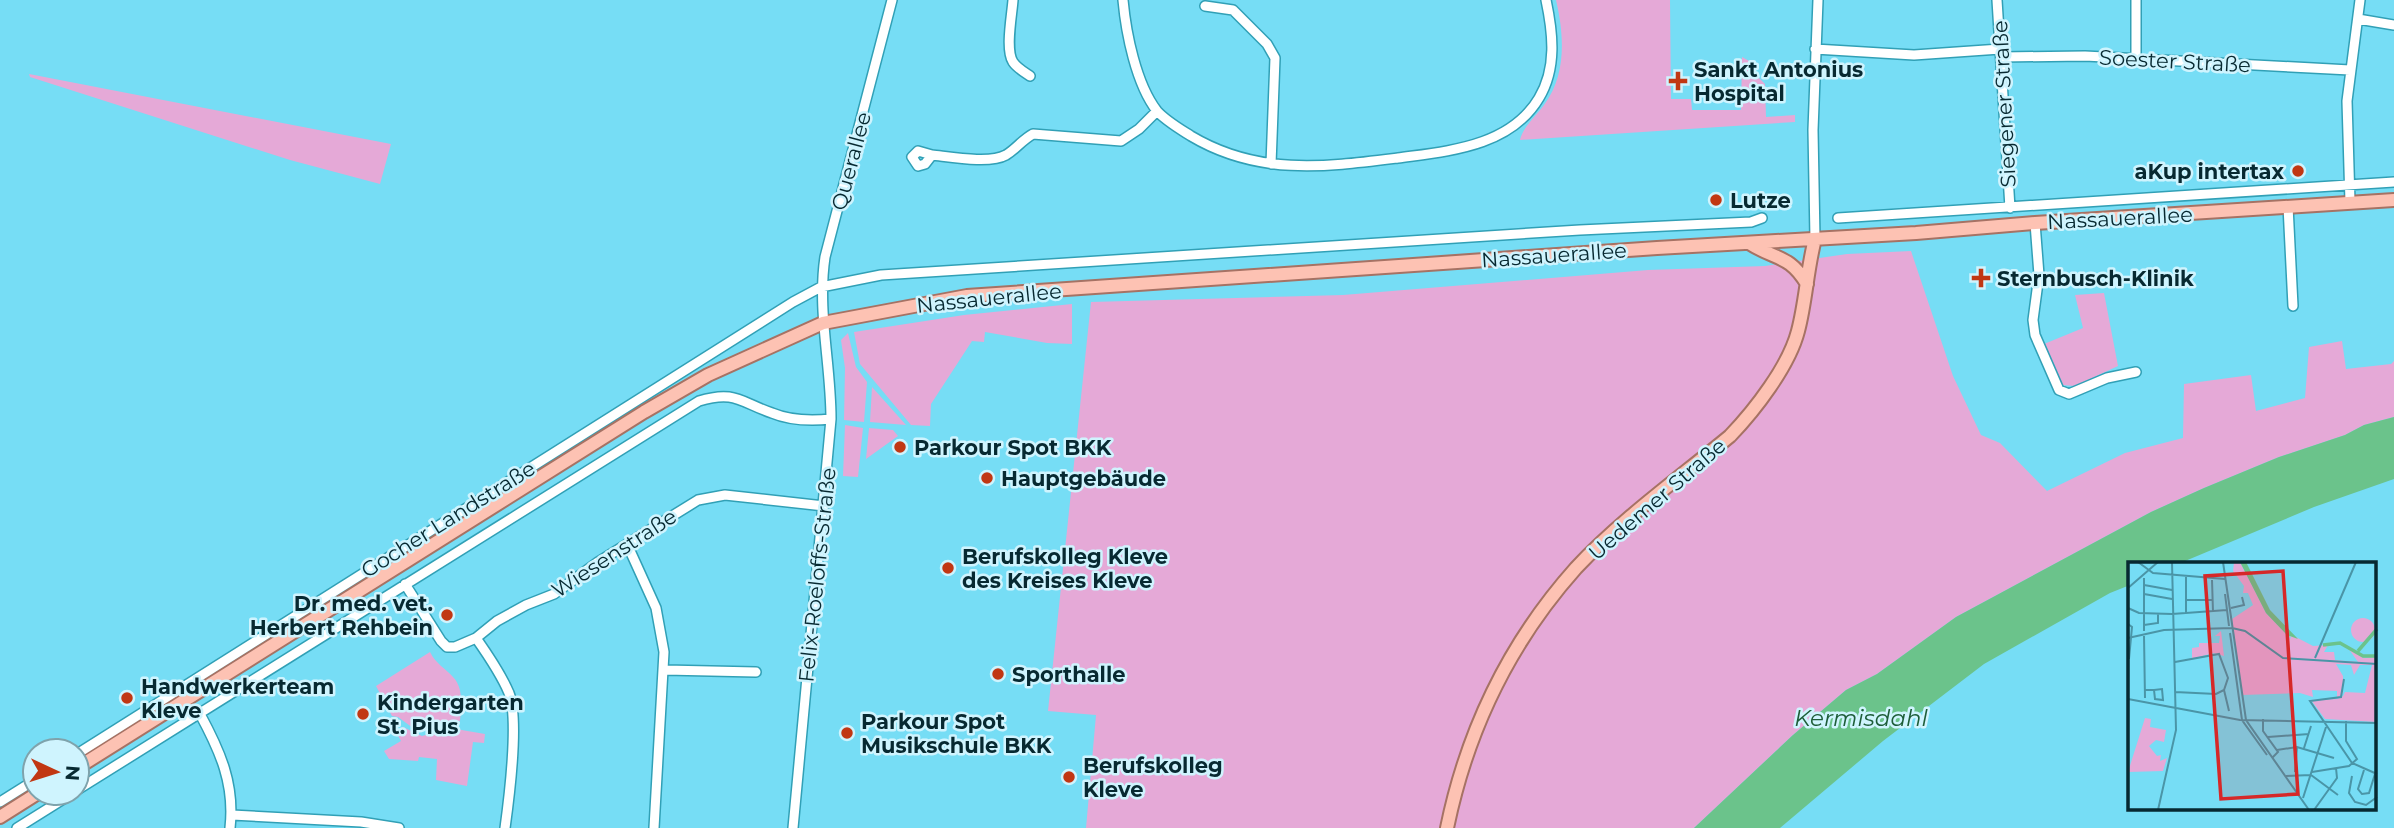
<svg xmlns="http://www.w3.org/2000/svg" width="2394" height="828" font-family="Montserrat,sans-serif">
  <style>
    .green { fill: #e5a9d7 }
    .water { fill: #6bc38b }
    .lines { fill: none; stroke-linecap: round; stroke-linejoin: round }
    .minor-casing { stroke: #31a0b6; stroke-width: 12 }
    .major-casing { stroke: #a67264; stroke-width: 16 }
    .minor { stroke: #fff; stroke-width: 9 }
    .major { stroke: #fdc2b3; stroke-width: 12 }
    .poi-dot { fill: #c13713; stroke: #cff4fe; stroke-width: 2.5 }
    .labels { text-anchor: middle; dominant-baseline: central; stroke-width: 5; stroke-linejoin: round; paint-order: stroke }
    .street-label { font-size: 21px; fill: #072931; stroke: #cff4fe }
    .poi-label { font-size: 21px; font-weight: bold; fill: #072931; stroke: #cff4fe; text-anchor: start }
    .water-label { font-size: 23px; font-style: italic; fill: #1d5d38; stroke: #cff4fe }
    .inset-river { fill: none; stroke: #6bc38b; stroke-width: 3.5 }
    .inset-road { fill: none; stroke: #4a95a7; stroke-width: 2 }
    .view { fill: #d62828; fill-opacity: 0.15; stroke: #d62828; stroke-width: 3.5 }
    .inset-edge { fill: none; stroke: #072931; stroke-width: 3.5 }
  </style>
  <rect width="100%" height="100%" fill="#76ddf5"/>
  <path class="green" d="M1556,0H1670L1671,99H1691L1692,110H1741L1742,57L1751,62L1747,66L1765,84L1766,117L1795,115V122L1520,140C1522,128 1537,115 1544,105C1567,75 1564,34 1556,0Z
    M29,74L391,144L380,184L290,160L30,77Z
    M1911,251L1953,376L1981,435L2000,443L2047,491L2125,453L2183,438L2184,384L2251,375L2256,411L2305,398L2309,347L2342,341L2346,369L2391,364L2394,361V417L2364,425L2345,435L2279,457L2204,488L2151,512L1956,617L1877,674L1846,690L1793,735L1694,828H1086L1096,715L1048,711L1091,302L1343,295L1648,270L1765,266L1847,254Z
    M2104,293L2118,366L2075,386L2062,385L2044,344L2083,328L2075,295Z
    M1072,304V344L1047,343L985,332L984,342L972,341L931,404L930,426L911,425L860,364L854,332L964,315Z
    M848,333L856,367L867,382L864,422L844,420L845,368L841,340Z
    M872,387L906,425L870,422Z
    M845,425L863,428L858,477L843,476Z
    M869,428L893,430L898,436L866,459Z
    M430,652C436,664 445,668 453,677C464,688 461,707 460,721L432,729L413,728L398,717L392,716L376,686Z
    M403,727L422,736L450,728L485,734L484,743L473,742L467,786L436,780L437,759L419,757L418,761L389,759L384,751L401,741L396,732Z"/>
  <path class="water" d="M2394,417V479L2314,507L2178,564H2130V585L2110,593L1984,664L1883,741L1780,828H1694L1793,735L1846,690L1877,674L1956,617L2151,512L2204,488L2279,457L2345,435L2364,425Z"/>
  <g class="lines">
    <defs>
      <path id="minor" d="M1013,0C1012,15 1005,50 1013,62C1017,68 1024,72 1030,76
        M1123,0C1126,33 1136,84 1157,111C1166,121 1180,129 1191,136C1258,176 1325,167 1398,158C1448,151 1510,147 1539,98C1557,68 1553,33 1546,0
        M1997,0L2010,208
        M1205,6L1233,10L1267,44L1275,58L1271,164
        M2358,19L2394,25
        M1815,49L1914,55L2000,49
        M2001,57L2085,56L2350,70
        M2136,58V0
        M918,151L932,155L925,164L918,166L912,157Z
        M932,155C951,157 990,164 1006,155C1016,149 1022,140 1033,134L1121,141L1139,129L1157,111
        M2350,202L2347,101L2360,0
        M2288,206L2293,306
        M1838,218L2394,182
        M2035,223L2039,275L2033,320L2035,335L2059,390L2069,394L2107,378L2136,372
        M1815,239L1813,130L1818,0
        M627,544L656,608L664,652L654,828
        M405,584L441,641L447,647H455L476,638L497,621L526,605L554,594L598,562L698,500L725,495L824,506
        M476,638C488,655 501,674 509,693C519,719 509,799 505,828
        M665,670L756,672
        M200,714C220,751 235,784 230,828
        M77,754L793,302L821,287L881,275L1580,230L1751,222L1762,218
        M77,790L699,401C735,390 740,402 772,413C791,421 811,421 831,419
        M0,802L35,780
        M232,815L361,822L399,828
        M17,828L73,793
        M793,828L831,419C831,364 817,311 825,257L892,0"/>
      <path id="major" d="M1749,243C1775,260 1789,254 1807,284
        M77,768L644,412L708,375L823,323L967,296L1657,248L1916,233L2035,223L2394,200
        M0,817L38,793
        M1447,828C1467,731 1510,642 1576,568C1622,519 1678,479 1730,436C1755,410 1789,366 1798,331C1806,301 1807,269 1815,239"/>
    </defs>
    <use href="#minor" class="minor-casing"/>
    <use href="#major" class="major-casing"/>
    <use href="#minor" class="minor"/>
    <use href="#major" class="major"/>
  </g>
  <g class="poi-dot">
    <path d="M1674.5 70.5h7v7h7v7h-7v7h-7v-7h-7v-7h7z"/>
    <circle cx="2298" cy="171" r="7"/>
    <circle cx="1716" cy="200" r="7"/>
    <path d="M1977.5 267.5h7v7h7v7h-7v7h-7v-7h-7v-7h7z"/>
    <circle cx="900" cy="447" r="7"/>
    <circle cx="987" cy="478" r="7"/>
    <circle cx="948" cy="568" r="7"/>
    <circle cx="447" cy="615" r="7"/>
    <circle cx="998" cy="674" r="7"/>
    <circle cx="127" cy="698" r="7"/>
    <circle cx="363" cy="714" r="7"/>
    <circle cx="847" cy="733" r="7"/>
    <circle cx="1069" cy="777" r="7"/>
  </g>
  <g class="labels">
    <g class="street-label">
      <text transform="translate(2175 61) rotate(3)">Soester Straße</text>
      <text transform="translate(2004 104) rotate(-93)">Siegener Straße</text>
      <text transform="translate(851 161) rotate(-75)">Querallee</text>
      <text transform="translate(2120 218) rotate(-3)">Nassauerallee</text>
      <text transform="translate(1554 255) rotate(-4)">Nassauerallee</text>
      <text transform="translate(989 298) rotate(-6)">Nassauerallee</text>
      <text transform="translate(1657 499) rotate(-41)">Uedemer Straße</text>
      <text transform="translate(448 519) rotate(-32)">Gocher Landstraße</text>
      <text transform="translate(614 553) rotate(-33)">Wiesenstraße</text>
      <text transform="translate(817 575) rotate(-84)">Felix-Roeloffs-Straße</text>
    </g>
    <g class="poi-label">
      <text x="1694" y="69">Sankt Antonius<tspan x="1694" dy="24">Hospital</tspan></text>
      <text x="2284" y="171" text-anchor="end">aKup intertax</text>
      <text x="1730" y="200">Lutze</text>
      <text x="1997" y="278">Sternbusch-Klinik</text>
      <text x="914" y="447">Parkour Spot BKK</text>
      <text x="1001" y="478">Hauptgebäude</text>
      <text x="962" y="556">Berufskolleg Kleve<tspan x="962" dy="24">des Kreises Kleve</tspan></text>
      <text x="433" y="603" text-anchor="end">Dr. med. vet.<tspan x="433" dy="24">Herbert Rehbein</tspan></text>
      <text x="1012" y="674">Sporthalle</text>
      <text x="141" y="686">Handwerkerteam<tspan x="141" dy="24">Kleve</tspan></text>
      <text x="377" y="702">Kindergarten<tspan x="377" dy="24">St. Pius</tspan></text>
      <text x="861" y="721">Parkour Spot<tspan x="861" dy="24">Musikschule BKK</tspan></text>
      <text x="1083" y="765">Berufskolleg<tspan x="1083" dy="24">Kleve</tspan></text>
    </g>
    <g class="water-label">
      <text x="1861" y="718">Kermisdahl</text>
    </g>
  </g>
  <g transform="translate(2128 562)">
    <rect width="248" height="248" fill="#76ddf5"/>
    <path d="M106,0H112L138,51L163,77L162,72L185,84L200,83L196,90H206L207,98L230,100L218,83L236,96L248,95V160L197,157L183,138L209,137L215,134L217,130L237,131L244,103H232L226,113L223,103L208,102L215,114V131L209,136V129L184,128L185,135L172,131L114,133L104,57L125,43L120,31H115L116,24L105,9ZM223 68a12 12 0 1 1 24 0a12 12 0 1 1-24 0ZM93,69L96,94L85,91L64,97V86L71,85V81H91L92,74H87ZM17,156L23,157L22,165L38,168L36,180L28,178L21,184L29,194L33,193L32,199L39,196L35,209L0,210Z" fill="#e5a9d7"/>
    <path d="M112,0H118L142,48L170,77L159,73L138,51Z" fill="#6bc38b"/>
    <path class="inset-river" d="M195,83L212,81L235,94H249M230,89L249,67"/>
    <path class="inset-road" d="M10,0L25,11L97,17M95,0L118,158L181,248M84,18L85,50M16,23L44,28M0,26L30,0M16,32L44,37M97,32L101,64M58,38H85M0,46L11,51L44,52L99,48M103,46L116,43L114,35M58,52V15M0,62L4,65L1,97M16,63L30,61V52M104,66L117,69L155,96L249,102M16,69V16M102,71L114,158L139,193M16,74L17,136M0,76L36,68L104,66M187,96L228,0M47,100L91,92L100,116L96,128L88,132L47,130M216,117L213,135L182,139L224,201L249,212M17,128H26L27,137L35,138L34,127L26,128M96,128L101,149M0,137L112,158L249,161M135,157V169L150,190L145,195M140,175L181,172M176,186L183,164M149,188L169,185L206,196M236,208L230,227L234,232L241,231L247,212M167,210L169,185M184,210L221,204L229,197L218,179V159M158,214L183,213L210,233M224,214L221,231L227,240L238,243L249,235M175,236L198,165M30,248L48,168L44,0M186,248L209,216L208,206"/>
    <path class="view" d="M155,9L170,232L93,237L77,14Z"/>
    <rect width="248" height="248" class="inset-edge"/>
  </g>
  <g transform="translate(56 772) rotate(94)"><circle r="33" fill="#cff4fe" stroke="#7fa3ac" stroke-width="2"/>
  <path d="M0-5L12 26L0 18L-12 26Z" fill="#c13713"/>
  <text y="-10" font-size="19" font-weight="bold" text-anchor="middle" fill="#072931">N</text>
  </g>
</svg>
